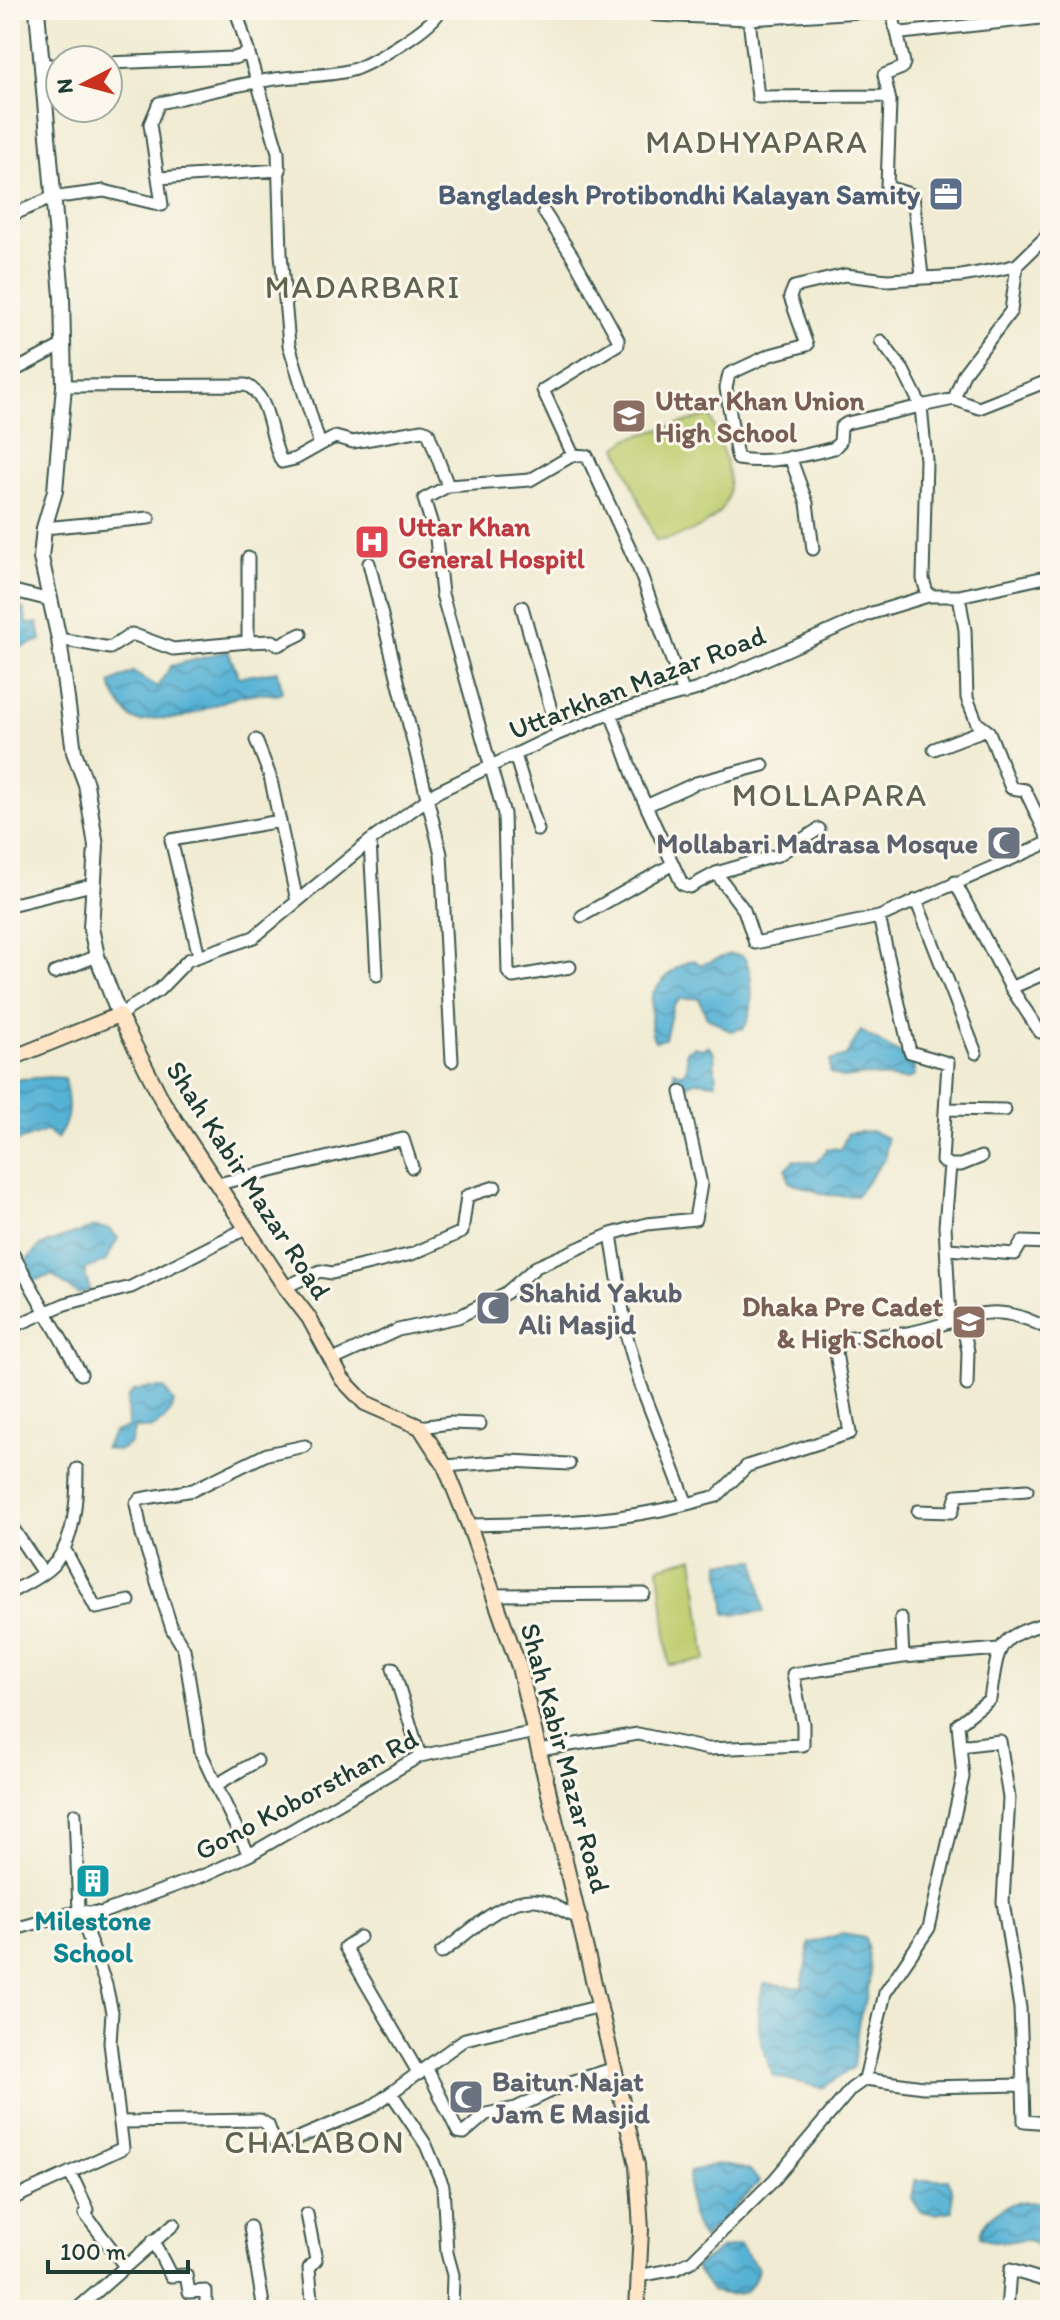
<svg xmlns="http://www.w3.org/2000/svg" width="1060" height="2320" font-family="Itim,sans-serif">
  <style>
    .green { fill: #c0cd6f; stroke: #708552; stroke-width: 2 }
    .water { fill: url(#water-waves); stroke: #3b7884; stroke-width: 2 }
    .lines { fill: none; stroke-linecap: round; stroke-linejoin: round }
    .minor-casing { stroke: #3e574c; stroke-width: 15 }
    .tertiary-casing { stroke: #3e574c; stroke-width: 18 }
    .secondary-casing { stroke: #3e574c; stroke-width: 18 }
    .minor { stroke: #fff; stroke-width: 11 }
    .tertiary { stroke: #fff; stroke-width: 14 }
    .secondary { stroke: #ffe4c6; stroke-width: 14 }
    .labels { text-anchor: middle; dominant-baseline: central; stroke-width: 6; stroke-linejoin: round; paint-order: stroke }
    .service-label { font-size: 28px; font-weight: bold; fill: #4e5e75; stroke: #fbf7ec; text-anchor: end }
    .education-label { font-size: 28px; font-weight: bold; fill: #785e54; stroke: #fbf7ec; text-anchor: start }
    .health-label { font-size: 28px; font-weight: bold; fill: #be3a42; stroke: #fbf7ec; text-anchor: start }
    .street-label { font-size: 28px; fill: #1f3d34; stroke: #fbf7ec }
    .worship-label { font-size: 28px; font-weight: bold; fill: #5b616d; stroke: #fbf7ec; text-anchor: start }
    .culture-label { font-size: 28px; font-weight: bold; fill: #0d838f; stroke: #fbf7ec }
    .quarter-label { font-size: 32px; letter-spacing: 2px; fill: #5f6451; stroke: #fbf7ec }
  </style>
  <defs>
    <pattern id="water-waves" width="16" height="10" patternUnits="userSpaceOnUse" patternTransform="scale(2)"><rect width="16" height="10" fill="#57b2d5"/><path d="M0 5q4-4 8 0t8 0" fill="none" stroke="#4792ae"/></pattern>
  </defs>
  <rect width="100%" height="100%" fill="#fbf7ec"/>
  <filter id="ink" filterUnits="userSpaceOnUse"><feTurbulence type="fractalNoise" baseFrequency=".0125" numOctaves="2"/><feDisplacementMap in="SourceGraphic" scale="16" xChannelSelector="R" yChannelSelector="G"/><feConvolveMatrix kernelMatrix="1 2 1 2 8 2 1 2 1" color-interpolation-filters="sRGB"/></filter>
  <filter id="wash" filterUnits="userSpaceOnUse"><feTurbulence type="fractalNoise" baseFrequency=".006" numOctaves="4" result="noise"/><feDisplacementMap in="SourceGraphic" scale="32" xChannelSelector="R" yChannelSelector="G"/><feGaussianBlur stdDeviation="1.8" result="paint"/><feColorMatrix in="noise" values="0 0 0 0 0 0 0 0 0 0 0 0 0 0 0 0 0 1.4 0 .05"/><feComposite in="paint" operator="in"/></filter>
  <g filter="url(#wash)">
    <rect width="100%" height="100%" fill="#f0ebd2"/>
    <path class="green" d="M704,417H711C717,438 729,462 729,485C731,521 684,537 656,541L617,447L630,438Z
      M693,1557L706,1660L669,1665L659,1567Z"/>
    <path class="water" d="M10,597L24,610L27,624L38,623L41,640L15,649L10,658Z
      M228,651L239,677L278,671L282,691L278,695C237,688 220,706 183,717C169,721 154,715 141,722L132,719C124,710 113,694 110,683L133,672L157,687L171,666Z
      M730,954L743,956C754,971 755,1012 744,1028L730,1031L706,1016L699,998L680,999L673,1006L665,1039L655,1041L651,1032L652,994C663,980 676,964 694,960L701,965Z
      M861,1031L913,1061L915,1076L905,1080L868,1075L843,1078L830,1073V1061L846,1056Z
      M708,1046L714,1053L716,1083L698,1081L684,1086L674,1083V1071L682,1074L687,1068L686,1051L694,1047L702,1049Z
      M50,1077L64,1078C69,1103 72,1117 57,1139L46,1131L10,1144V1080Z
      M872,1131L887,1138L885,1158L856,1196L827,1195L789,1182L786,1169L794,1160L816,1163L828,1148L841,1149L848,1133Z
      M95,1227L109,1229L118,1238L106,1261L84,1270L90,1291L77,1294L52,1275L32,1281L26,1261L41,1245Z
      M148,1388H164L174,1403C168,1421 154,1434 135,1427L130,1444L118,1451L104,1448L114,1432L128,1427L127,1399L133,1391Z
      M756,1560L764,1612L726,1614L720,1563Z
      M841,1934L865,1938C872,1963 871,1988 862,2011C855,2026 857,2050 854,2067L822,2088L773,2076C761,2045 751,2015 765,1983L802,1987L810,1943Z
      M717,2164L750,2170L759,2182L703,2239C689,2215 686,2199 690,2171Z
      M915,2180H948L952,2188L953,2211L935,2214L920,2211L912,2198Z
      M1021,2202H1050V2257L1029,2240L993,2242L980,2237C980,2220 1005,2204 1021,2202Z
      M740,2245L758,2268C753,2295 736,2298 712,2291L695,2267L721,2249Z"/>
  </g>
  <g filter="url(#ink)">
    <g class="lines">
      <defs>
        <path id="minor" d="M652,10L655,15L749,19L758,97L883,96L890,101L887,187L913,195L922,276
          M893,10L895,27L902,33L1050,17
          M749,19L893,10
          M108,63L234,58L247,54
          M41,65H60
          M890,101L884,75L902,68L904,63L897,32
          M159,178L280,170
          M544,212L573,257L618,339V344L543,390L573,455L530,480L448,486L424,499L436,538L442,594L504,814L508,972L513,977L570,967
          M10,216L51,198L104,191L162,205L150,124L159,103C197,95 236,84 275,79C300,75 330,77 355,69C372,63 435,26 440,10
          M881,341L903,370L921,406L954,399L964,373L1011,311L1017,265
          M10,373L63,345
          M64,386L246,385C272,397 269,441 282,462L295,459L320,445L289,345L281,254L278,152L236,10
          M954,399L979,408L1050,380
          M320,445L335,437L353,442L422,430L428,432L448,486
          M573,455L587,456L639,569L684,694
          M790,457L807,503L813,549
          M44,528L149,518
          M369,563L441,854L452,1061
          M10,590L50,600
          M928,596L923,579L926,460L921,406L847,423L841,427L840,442L834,448C803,456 771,464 738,459L736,451L726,388L729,374L770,355L807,345L790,297L794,287L845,275L887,280L961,276L1001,269L1017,265L1050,233
          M959,596L965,630L967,698L977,723L989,732L1011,788L1025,790L1050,842
          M522,607L558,734
          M59,639L110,648L132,634L173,649L248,642V558
          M248,642L273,641L278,645L301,634
          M611,713L637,786L682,884L690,887L716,873L744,910L755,943L879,917L1050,842
          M256,740L270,776L297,901
          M934,749L984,730
          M515,755L538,830
          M648,805L696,783L763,765
          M370,841L377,975
          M716,873L778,855L819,829
          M955,882L1011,988L1050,971
          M916,900L976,1053
          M10,905L92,885
          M582,916L673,864
          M879,917L910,1052L948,1063L942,1161L950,1165L945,1226L950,1319
          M199,956L171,840L280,821
          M54,973L97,956
          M1011,988L1040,1032
          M119,1015L159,990L188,960L254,937L370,841L437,792L558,734L611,713L698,689L869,614L928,596H959L1050,576
          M946,1109L1005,1110
          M950,1165H961L981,1157
          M218,1184L403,1139L412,1167
          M611,1234L627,1337L640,1383L687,1504L717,1496L747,1466L850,1433L836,1353L840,1339C862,1334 885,1337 908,1333C968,1322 987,1295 1050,1330
          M10,1249L81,1374
          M948,1249L1015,1254L1022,1242L1050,1243
          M285,1287L320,1271L332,1273L412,1254L462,1232L467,1196L495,1187
          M961,1316L968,1351L967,1385
          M10,1328L65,1304L131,1287L245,1229
          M333,1360L398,1330L458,1317L506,1293L536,1267L611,1234L647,1224L695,1219L701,1184L681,1092
          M420,1427L450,1423L480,1424
          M445,1466L510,1461L569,1464
          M918,1511L952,1512L957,1495L1027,1490
          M10,1524L43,1573
          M469,1525C544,1523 614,1523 687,1504
          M64,1548L96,1608L129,1601
          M10,1593C24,1584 41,1578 53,1565C75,1541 77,1500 77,1469
          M494,1595L644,1594
          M901,1618L903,1657
          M393,1668L420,1756
          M960,1746L1000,1741L1009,1798L1003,1902L1020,2008L1023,2085
          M539,1750L638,1734L708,1749L803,1745V1724L793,1674L903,1657L999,1649
          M216,1785L257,1761
          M249,1855L201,1753L184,1649L172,1629L142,1535L136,1504L140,1499L193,1490L267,1454L305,1446
          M10,1926L22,1927L79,1911L101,1913L207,1874L249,1855L420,1756L535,1732
          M360,1937L345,1947L419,2074
          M441,1953C467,1935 501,1898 534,1900C551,1900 565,1915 581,1918
          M427,2069L458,2132L464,2133L486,2114L516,2108L568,2083L612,2069
          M865,2079L923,2087L1023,2085L1024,2121L1050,2123
          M392,2094L426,2145L443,2186L447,2253L453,2275L452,2310
          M122,2122L260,2120L268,2125L274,2141L284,2144L370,2108L465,2039L601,2006
          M70,2172L88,2210L85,2214L124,2265
          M10,2200L123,2148L110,2043L112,2012L106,1985L79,1911L75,1814
          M307,2214L316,2260L309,2268L313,2310
          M250,2227L264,2310
          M153,2241L171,2276L186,2275L189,2292L206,2291V2310
          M638,2276L676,2269L692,2261L774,2180L851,2089L865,2079L885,1993L929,1928L963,1777L958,1724L990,1699C999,1645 994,1638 1050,1622
          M10,2307L13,2310
          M76,2310L174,2224
          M1007,2310L1010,2270L1050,2282"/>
        <path id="tertiary" d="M37,10L62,296L64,386L55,491L44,528L41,558L59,639L74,752L86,784L96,846L91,928L97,956L119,1015"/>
        <path id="secondary" d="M10,1059L119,1015L163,1102L285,1287L309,1318L342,1379L365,1403L420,1427L445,1466L469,1525L519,1667L637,2165L641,2230L637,2310"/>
      </defs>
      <use href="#minor" class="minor-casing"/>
      <use href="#tertiary" class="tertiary-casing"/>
      <use href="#secondary" class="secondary-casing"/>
      <use href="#minor" class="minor"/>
      <use href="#tertiary" class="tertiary"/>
      <use href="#secondary" class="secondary"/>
    </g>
  </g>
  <defs>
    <symbol id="office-square" viewBox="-11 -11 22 22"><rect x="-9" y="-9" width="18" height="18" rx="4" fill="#5c6f8a" stroke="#fbf7ec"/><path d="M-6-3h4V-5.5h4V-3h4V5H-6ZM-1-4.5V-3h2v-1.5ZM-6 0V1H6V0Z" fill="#fff"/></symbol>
    <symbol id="school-square" viewBox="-11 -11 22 22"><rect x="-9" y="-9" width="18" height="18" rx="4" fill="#8d6e63" stroke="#fbf7ec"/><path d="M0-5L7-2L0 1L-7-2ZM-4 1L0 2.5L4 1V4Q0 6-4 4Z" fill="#fff"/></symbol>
    <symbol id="hospital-square" viewBox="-11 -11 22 22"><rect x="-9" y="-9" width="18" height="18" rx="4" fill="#e0444e" stroke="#fbf7ec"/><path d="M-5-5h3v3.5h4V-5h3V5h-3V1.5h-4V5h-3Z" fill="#fff"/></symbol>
    <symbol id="mosque-square" viewBox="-11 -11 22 22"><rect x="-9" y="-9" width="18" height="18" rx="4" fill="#6b7280" stroke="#fbf7ec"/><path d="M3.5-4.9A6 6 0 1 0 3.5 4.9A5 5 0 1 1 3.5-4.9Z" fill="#fff"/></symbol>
    <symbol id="building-square" viewBox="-11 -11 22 22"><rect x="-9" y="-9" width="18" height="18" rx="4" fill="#0f9aa8" stroke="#fbf7ec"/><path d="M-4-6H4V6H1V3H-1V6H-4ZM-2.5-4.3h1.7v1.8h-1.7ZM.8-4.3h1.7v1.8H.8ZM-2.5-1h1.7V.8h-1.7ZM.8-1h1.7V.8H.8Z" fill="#fff"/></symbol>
  </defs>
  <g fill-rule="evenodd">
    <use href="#office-square" x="926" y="174" width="40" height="40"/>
    <use href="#school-square" x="609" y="396" width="40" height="40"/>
    <use href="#hospital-square" x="352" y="522" width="40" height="40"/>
    <use href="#mosque-square" x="984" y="823" width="40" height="40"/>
    <use href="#mosque-square" x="473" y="1288" width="40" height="40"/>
    <use href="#school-square" x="949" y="1302" width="40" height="40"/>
    <use href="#building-square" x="73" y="1861" width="40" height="40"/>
    <use href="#mosque-square" x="446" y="2077" width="40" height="40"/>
  </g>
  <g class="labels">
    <g class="service-label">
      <text x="920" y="194">Bangladesh Protibondhi Kalayan Samity</text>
    </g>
    <g class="education-label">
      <text x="655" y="400">Uttar Khan Union<tspan x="655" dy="32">High School</tspan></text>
      <text x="943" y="1306" text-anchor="end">Dhaka Pre Cadet<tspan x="943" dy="32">&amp; High School</tspan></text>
    </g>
    <g class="health-label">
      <text x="398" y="526">Uttar Khan<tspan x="398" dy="32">General Hospitl</tspan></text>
    </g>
    <g class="street-label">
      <text transform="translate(637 682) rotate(-21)">Uttarkhan Mazar Road</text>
      <text transform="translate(249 1180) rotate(57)">Shah Kabir Mazar Road</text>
      <text transform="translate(566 1758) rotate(75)">Shah Kabir Mazar Road</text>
      <text transform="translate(306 1794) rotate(-28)">Gono Koborsthan Rd</text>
    </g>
    <g class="worship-label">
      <text x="978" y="843" text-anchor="end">Mollabari Madrasa Mosque</text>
      <text x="519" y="1292">Shahid Yakub<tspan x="519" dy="32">Ali Masjid</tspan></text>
      <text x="492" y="2081">Baitun Najat<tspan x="492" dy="32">Jam E Masjid</tspan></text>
    </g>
    <g class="culture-label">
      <text x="93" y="1920">Milestone<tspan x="93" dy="32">School</tspan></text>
    </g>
    <g class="quarter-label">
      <text x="757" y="142">MADHYAPARA</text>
      <text x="363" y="287">MADARBARI</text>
      <text x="830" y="795">MOLLAPARA</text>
      <text x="315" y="2142">CHALABON</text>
    </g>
  </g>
  <rect width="1060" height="2320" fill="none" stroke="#fbf7ec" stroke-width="40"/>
  <g transform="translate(84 84) rotate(264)"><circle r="38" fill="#fbf7ec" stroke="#a3ada2" stroke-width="2"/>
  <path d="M0-6L14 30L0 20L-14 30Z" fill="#c8321e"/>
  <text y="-12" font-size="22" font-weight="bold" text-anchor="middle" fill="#1f3d34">N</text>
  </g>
  <path d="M48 2260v12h140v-12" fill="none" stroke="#1f3d34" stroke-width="4"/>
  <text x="60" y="2260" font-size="24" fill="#1f3d34" stroke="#fbf7ec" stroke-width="6" paint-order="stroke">100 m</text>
</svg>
